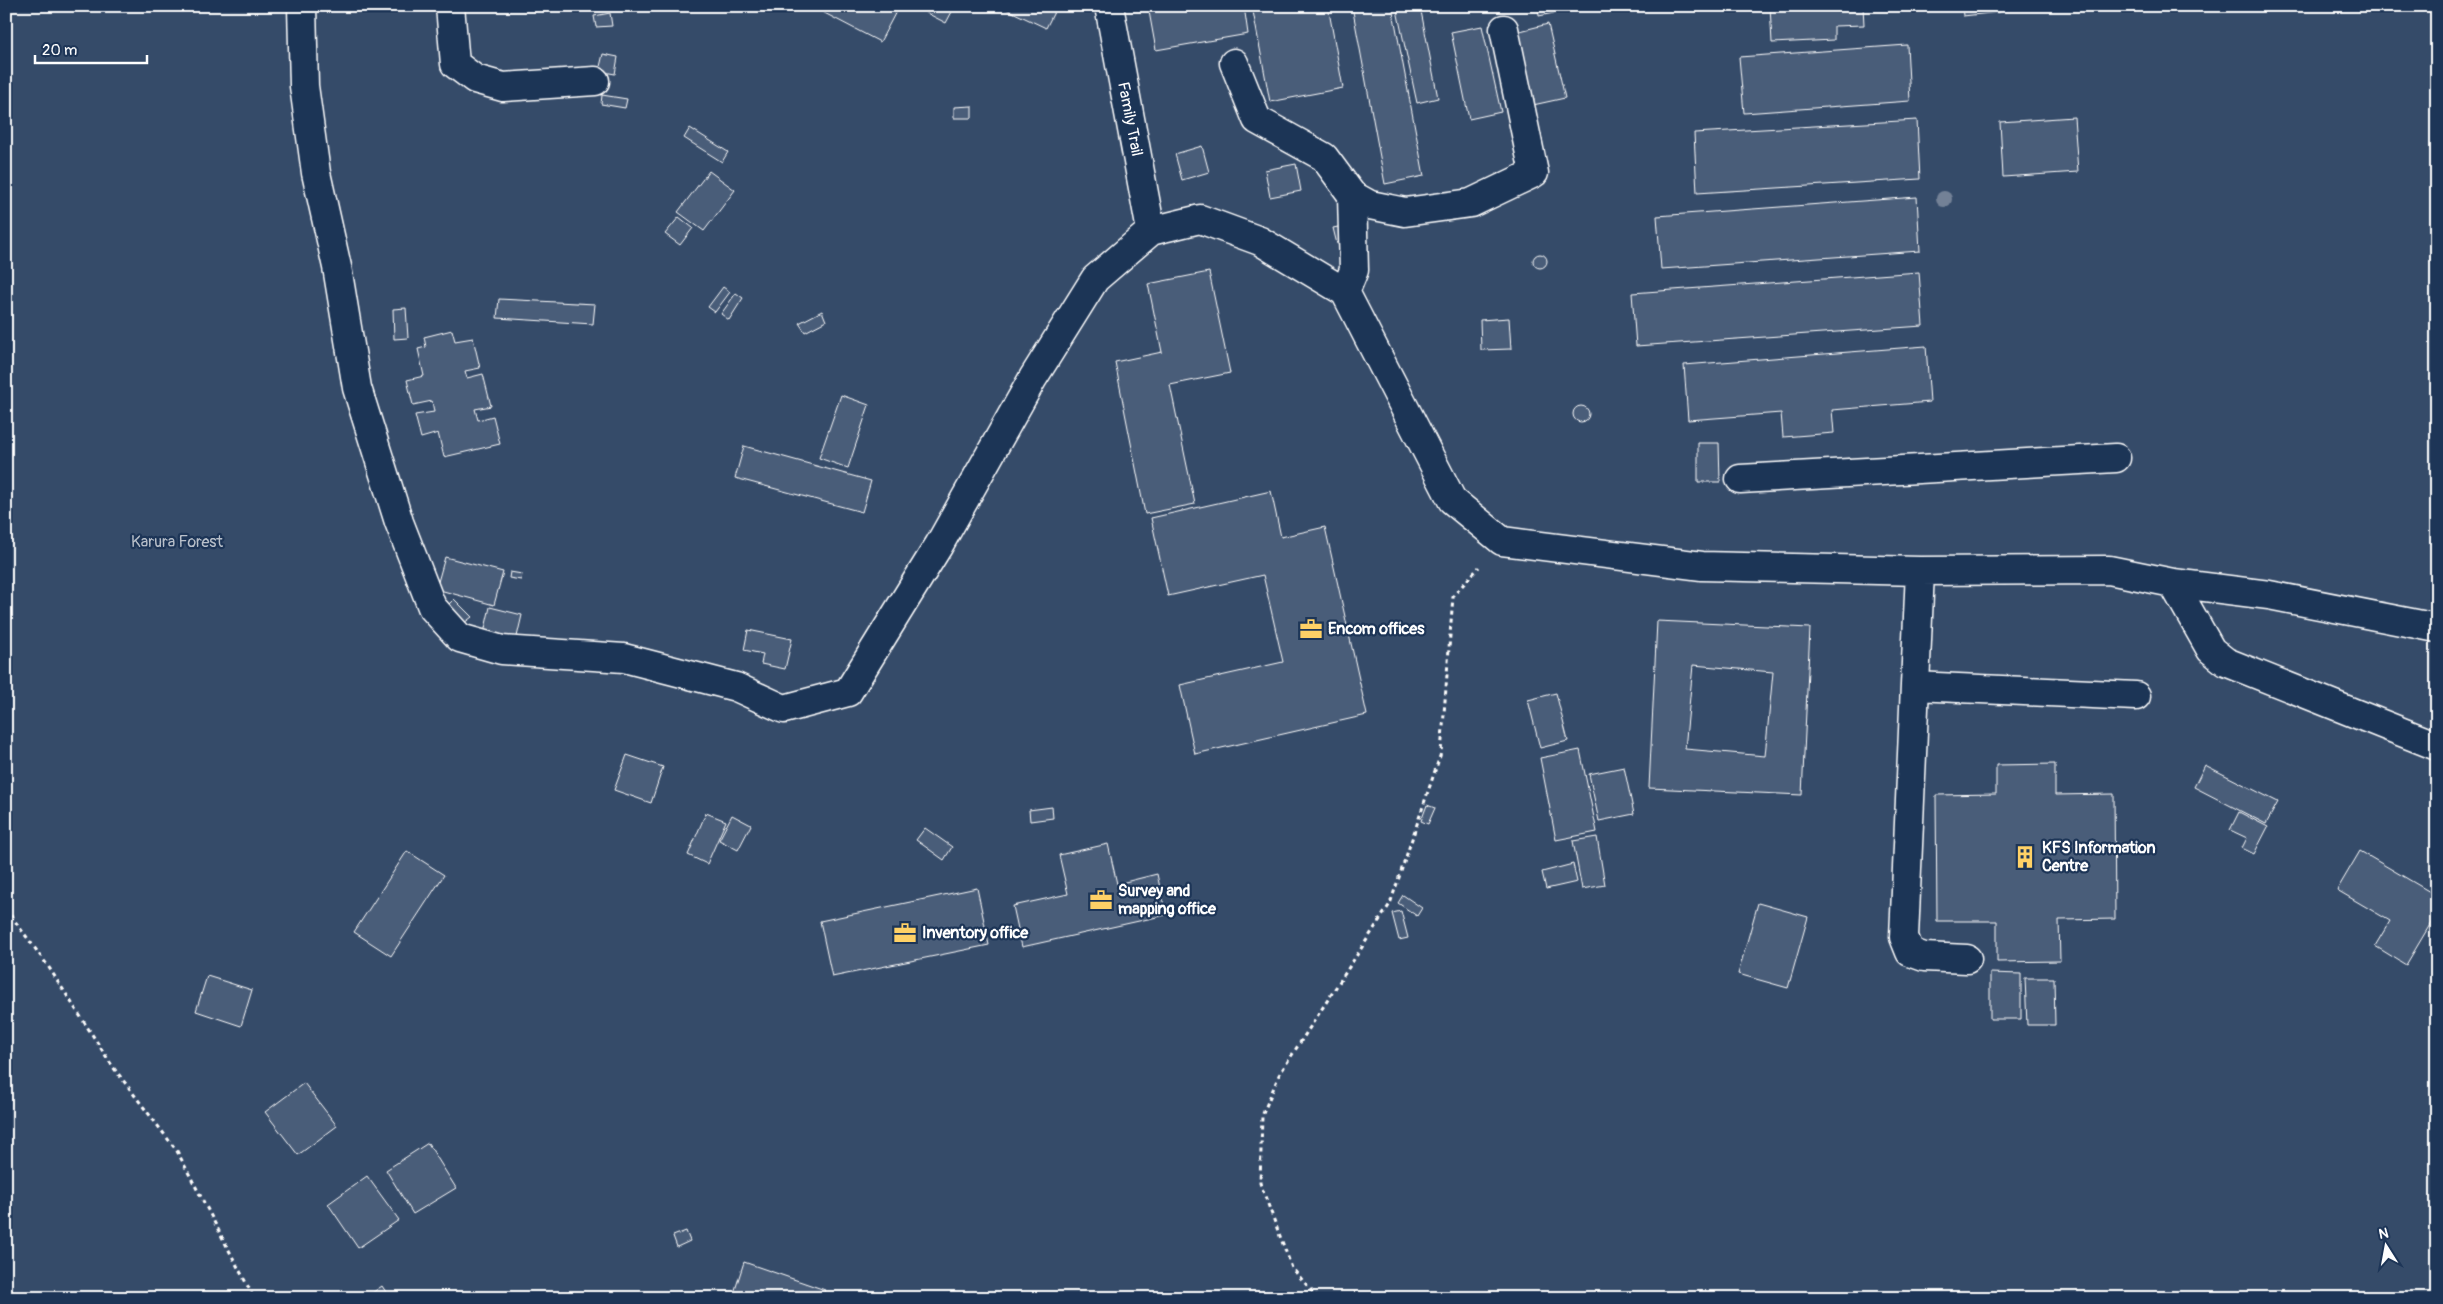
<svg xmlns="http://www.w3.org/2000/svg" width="2443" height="1304" font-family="Pangolin,sans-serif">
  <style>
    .green { fill: #364b69; stroke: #9aa5b4 }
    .building { fill: #4a5d79; stroke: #fff; fill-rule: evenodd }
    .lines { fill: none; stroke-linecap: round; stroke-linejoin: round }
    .minor-casing { stroke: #fff; stroke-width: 31 }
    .path { stroke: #fff; stroke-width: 3; stroke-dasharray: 4 4; stroke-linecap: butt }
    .minor { stroke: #1d3557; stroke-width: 28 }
    .tree { fill: #738196 }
    .labels { text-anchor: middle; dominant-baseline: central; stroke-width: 4.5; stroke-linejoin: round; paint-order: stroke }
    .street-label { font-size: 16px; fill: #fff; stroke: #1d3557 }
    .park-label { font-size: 16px; fill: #b9c0ca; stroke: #1d3557 }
    .poi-label { font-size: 16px; font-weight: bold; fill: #fff; stroke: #1d3557; text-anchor: start }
  </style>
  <rect width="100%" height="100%" fill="#1d3557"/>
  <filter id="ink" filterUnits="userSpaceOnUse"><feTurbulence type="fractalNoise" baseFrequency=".02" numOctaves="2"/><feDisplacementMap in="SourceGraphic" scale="10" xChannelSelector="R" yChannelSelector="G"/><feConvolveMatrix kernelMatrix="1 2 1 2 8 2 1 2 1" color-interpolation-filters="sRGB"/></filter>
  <g filter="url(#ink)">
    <path class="green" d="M6,6H2437V1298H6Z"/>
    <path class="building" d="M811,6H899L880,42Z
      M913,6H955L946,23Z
      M1007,6H1057L1046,28L1006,9Z
      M1148,6H1244L1248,34L1156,50Z
      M1252,6H1328L1343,88L1270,102Z
      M1352,6H1392L1424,176L1385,184Z
      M1420,6L1438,98L1417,103L1397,10Z
      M1538,6H1588L1539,16Z
      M1770,6H1863L1864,25L1834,26V40L1772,43Z
      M1962,6H2000V12L1963,16Z
      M610,13L612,26L596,27L594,16Z
      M1548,24L1565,98L1533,105L1516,32Z
      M1482,26L1501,112L1469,119L1451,32Z
      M1907,45L1910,101L1744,113L1739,57Z
      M603,54L618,57L615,74L599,71Z
      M602,95L627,99L625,108L601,104Z
      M972,106V118H954V107Z
      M2074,117L2078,172L2003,177L2000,122Z
      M1917,120L1920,179L1697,193L1694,133Z
      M690,128L728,152L722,162L684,138Z
      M1202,146L1209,172L1182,180L1175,154Z
      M1296,164L1301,191L1270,197L1265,170Z
      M709,171L735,190L704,231L678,212Z
      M1917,197L1920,251L1661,269L1657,216Z
      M679,217L693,228L680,245L665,234Z
      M1343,226L1346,242L1337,244L1333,228Z
      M1533 261a7 7 0 1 1 14 0a7 7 0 1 1-14 0Z
      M1209,272L1230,373L1170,385L1195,504L1145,514L1115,362L1162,352L1148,284Z
      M1919,272L1923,326L1636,346L1632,293Z
      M723,287L730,292L715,312L708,307Z
      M736,293L743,298L729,320L721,314Z
      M499,299L595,304L593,324L497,318Z
      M406,308L408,338L394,339L393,309Z
      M822,311L826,321L805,332L799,323Z
      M1509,318L1511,349L1481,350L1480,320Z
      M452,330L455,341L473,338L480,368L465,371L467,378L483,374L491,406L475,409L478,420L493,416L500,444L444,457L438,433L421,438L415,415L434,412L432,401L413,405L407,380L424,376L418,349L426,347L424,337Z
      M1926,346L1930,402L1832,410L1834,433L1783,437L1781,413L1688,420L1684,365Z
      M841,395L869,405L848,468L819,458Z
      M1573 414a8 8 0 1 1 16 0a8 8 0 1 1-16 0Z
      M1698,443H1719L1720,482H1698Z
      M744,446L871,481L862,512L735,478Z
      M1271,491L1281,537L1325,527L1367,715L1195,754L1180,685L1283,662L1263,575L1168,596L1151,518Z
      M445,557L503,572L494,605L436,589Z
      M510,572L522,574L521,580L509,578Z
      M454,599L472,617L464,623L447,606Z
      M490,607L522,615L516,641L484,633Z
      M1657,621L1810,628L1802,795L1649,788ZM1693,665L1773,672L1765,756L1685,749Z
      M748,630L792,639L785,669L761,664L763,654L744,650Z
      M1556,693L1568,741L1540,748L1528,700Z
      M1580,750L1597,832L1556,840L1540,758Z
      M627,755L663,767L651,803L614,790Z
      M2055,764V795L2114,794L2115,919L2059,920L2060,961L1997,962V921H1937L1936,795L1996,794V765Z
      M2205,765L2278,802L2266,824L2194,787Z
      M1624,767L1634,814L1599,821L1589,774Z
      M1427,805L1435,808L1428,824L1421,821Z
      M1052,807L1053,818L1030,821L1029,810Z
      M2239,812L2268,827L2254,854L2242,848L2247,838L2230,830Z
      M706,813L726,821L707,864L688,855Z
      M732,815L751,825L738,850L719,840Z
      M925,828L952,847L944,860L916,840Z
      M1597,837L1605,885L1582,889L1573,841Z
      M1108,844L1117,884L1157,874L1166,915L1022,947L1013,906L1068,894L1059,855Z
      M407,851L444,875L391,956L354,932Z
      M2360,851L2437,896V913L2406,965L2375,946L2390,921L2337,890Z
      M1573,864L1577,882L1546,889L1542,872Z
      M977,888L989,945L832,977L820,921Z
      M1403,895L1422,908L1417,916L1398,903Z
      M1758,903L1808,917L1788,988L1738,974Z
      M1401,911L1408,938L1399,940L1392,913Z
      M1990,973L2021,974V1019H1990Z
      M207,976L252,990L241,1026L196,1011Z
      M2025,978H2054L2055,1025H2027Z
      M304,1083L337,1126L298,1155L265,1112Z
      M428,1143L456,1188L413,1214L386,1170Z
      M367,1176L399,1220L358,1248L328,1204Z
      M686,1231L690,1241L677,1247L673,1236Z
      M744,1262L825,1290L823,1298H748L734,1293Z
      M382,1286L390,1298H365Z"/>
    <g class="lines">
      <defs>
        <path id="minor" d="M302,6L304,86L316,173L337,267L357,388L399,522L432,607L460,638L502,650L624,658L736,687L784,709L848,692L939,545L1033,378L1095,279L1151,231L1200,219L1260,241L1345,292L1452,500L1502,541L1702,566L1920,571L2109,570L2173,583L2269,595L2437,628
          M450,6L455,64L475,79L503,87L595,81
          M1109,6L1151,231
          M1234,63L1257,120L1324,157L1352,195
          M1345,292L1354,270L1352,195L1370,205L1405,212L1471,203L1534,173L1504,29
          M1740,479L2116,458
          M1920,571L1904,937L1910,952L1924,957L1967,959
          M2173,583L2211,650L2226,662L2437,746
          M1915,686L2136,696"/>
      </defs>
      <use href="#minor" class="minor-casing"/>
      <path class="path" d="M6,909L48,966L113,1067L177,1151L254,1298
        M1318,1298L1292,1268L1260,1183L1262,1116L1279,1075L1390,904L1441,753L1453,596L1479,567"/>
      <use href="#minor" class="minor"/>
    </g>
    <circle class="tree" cx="1944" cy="199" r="8"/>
  </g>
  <defs>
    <symbol id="office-bare" viewBox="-9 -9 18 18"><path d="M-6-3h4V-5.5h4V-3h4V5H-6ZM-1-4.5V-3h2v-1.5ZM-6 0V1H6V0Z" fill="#ffd166" stroke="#1d3557" stroke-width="2.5" paint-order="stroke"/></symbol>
    <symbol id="building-bare" viewBox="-9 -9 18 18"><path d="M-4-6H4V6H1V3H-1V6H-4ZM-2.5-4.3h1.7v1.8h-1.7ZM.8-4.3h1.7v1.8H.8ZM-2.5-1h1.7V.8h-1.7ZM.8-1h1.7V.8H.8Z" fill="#ffd166" stroke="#1d3557" stroke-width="2.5" paint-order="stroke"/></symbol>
  </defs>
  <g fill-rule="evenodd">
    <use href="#office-bare" x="1295" y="613" width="32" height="32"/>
    <use href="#building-bare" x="2009" y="841" width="32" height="32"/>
    <use href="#office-bare" x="1085" y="884" width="32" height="32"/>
    <use href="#office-bare" x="889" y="917" width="32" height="32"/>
  </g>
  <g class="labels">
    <g class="street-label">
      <text transform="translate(1130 119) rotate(79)">Family Trail</text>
    </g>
    <g class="park-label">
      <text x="177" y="542">Karura Forest</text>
    </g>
    <g class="poi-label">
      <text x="1328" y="629">Encom offices</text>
      <text x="2042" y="848">KFS Information<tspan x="2042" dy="18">Centre</tspan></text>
      <text x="1118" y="891">Survey and<tspan x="1118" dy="18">mapping office</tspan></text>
      <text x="922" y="933">Inventory office</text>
    </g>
  </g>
  <rect width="2443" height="1304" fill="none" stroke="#1d3557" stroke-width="25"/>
  <rect x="12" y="12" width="2418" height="1279" fill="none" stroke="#fff" stroke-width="2" filter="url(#ink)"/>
  <g transform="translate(2386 1246) rotate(349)" stroke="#1d3557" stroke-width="4" paint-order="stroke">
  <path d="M0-4L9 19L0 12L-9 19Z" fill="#ffffff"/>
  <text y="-8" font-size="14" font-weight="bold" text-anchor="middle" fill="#ffffff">N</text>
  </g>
  <path d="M35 55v8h112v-8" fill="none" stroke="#ffffff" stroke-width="2.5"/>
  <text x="42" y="55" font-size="15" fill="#ffffff" stroke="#1d3557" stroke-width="4" paint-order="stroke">20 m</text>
</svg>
